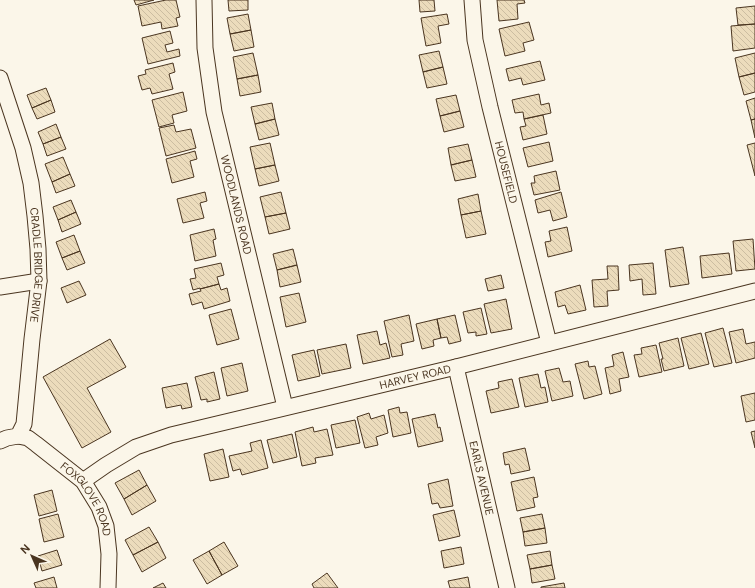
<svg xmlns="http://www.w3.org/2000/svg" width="755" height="588" font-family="'DM Sans',sans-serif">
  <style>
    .building { fill: url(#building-back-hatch); stroke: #4a3520 }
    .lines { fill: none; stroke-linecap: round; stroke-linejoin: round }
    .minor-casing { stroke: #4a3520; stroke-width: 17 }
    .minor { stroke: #fbf6e9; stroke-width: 15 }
    .labels { text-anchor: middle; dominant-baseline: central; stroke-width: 3; stroke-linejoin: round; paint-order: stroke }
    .street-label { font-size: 11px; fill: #4a3520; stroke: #fbf6e9 }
  </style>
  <defs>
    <pattern id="building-back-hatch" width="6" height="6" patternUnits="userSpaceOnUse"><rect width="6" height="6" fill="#ecdcbc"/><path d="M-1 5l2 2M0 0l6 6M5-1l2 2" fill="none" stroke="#ccbda1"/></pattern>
  </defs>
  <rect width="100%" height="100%" fill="#fbf6e9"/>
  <path class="building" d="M134,0H154L136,5Z
    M166,0H176L180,17L176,18L178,26L162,29L161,22L142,26L138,6Z
    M228,0H248V10L229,11Z
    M419,0H434L435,11L420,12Z
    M497,0H524L525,3L517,4L518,19L499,21Z
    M755,6V24L738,25L736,8Z
    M248,14L251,30L230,34L227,18Z
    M447,14L449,24L438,26L441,43L426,46L421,18Z
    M529,22L534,40L523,43L525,51L505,56L499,29Z
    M755,24V48L733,51L731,26Z
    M251,30L254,47L234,51L230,34Z
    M170,31L173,43L165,45L167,52L179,49L180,56L148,64L142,38Z
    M439,51L443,67L423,72L419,55Z
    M253,53L258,75L237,79L233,57Z
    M755,53V73L739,77L735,58Z
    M540,61L545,80L523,85L521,78L509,81L506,69Z
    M173,63L175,72L169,74L173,89L152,94L150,88L142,90L138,76L146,74L145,70Z
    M443,67L447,84L427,88L423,72Z
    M755,73V92L744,95L739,77Z
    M258,75L261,92L240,96L237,79Z
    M46,88L51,100L32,108L27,95Z
    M183,92L187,111L172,115L174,123L159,127L152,100Z
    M539,94L541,105L549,103L551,113L524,119L523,112L515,113L512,100Z
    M456,95L460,111L440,116L436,99Z
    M755,98V119L751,120L746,101Z
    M51,100L55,112L37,119L32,108Z
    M272,103L275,119L255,124L251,107Z
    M460,111L464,127L444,132L440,116Z
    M543,115L547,134L523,140L520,127L526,126L524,119Z
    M275,119L279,135L259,140L255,124Z
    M755,119V138L751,120Z
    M56,124L61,137L43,144L38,132Z
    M174,125L176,132L191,129L196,148L166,156L159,128Z
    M61,137L66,149L47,156L43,144Z
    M549,142L553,161L528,167L523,148Z
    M270,143L275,165L255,169L250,147Z
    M755,143V176L747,145Z
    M468,144L472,160L451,165L448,148Z
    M195,151L197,159L190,161L194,177L172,183L166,159Z
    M63,157L70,174L52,182L45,164Z
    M472,160L476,177L455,181L451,165Z
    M275,165L279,181L259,186L255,169Z
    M556,171L560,190L534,195L531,183H535L534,176Z
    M70,174L75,186L56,193L52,182Z
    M205,192L207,201L200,203L204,218L183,223L177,199Z
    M281,192L286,213L265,217L260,197Z
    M561,192L567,217L553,221L550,210L538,213L535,200Z
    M478,194L481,211L461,215L458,199Z
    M71,200L76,212L58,220L53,207Z
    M481,211L486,234L466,238L461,215Z
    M76,212L81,224L62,232L58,220Z
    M286,213L290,229L269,234L265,217Z
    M567,227L572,251L548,257L545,242L551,241L549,231Z
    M214,229L216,239L213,240L216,256L195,261L190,235Z
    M74,235L80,251L62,258L56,242Z
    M753,239L755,269L736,271L733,241Z
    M683,247L689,284L670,287L665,250Z
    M293,249L297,265L277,270L273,254Z
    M80,251L85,263L67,270L62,258Z
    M729,253L732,274L702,278L700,256Z
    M221,263L224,275L217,277L219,284L200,289V288L193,290L190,279L196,278L194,269Z
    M653,263L656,294L643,295L642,279L630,281L629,265Z
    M297,265L301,282L280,287L277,270Z
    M607,266H618L619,290L607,291L608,306L594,307L592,280L608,279Z
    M501,275L504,288L488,291L485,279Z
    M79,281L86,295L67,303L61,288Z
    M219,284L221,290L227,288L230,301L204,309L202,302L192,305L189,294L201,291L200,289Z
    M580,285L586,310L568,314L565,305L558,307L555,292Z
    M299,293L306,322L286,327L280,297Z
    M506,299L512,329L491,333L484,304Z
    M481,308L487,334L476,336V332L468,333L463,312Z
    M231,309L239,339L217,345L209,315Z
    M409,315L414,341L401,344L403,355L392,357L384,321Z
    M455,315L461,341L449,344L447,337L441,338L437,319Z
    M437,319L441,338L433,340L434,346L422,349L416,324Z
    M723,328L732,363L714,367L705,333Z
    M743,329L746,344L755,342V358L736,363L729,332Z
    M377,331L380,345L386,343L390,358L363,364L357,335Z
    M701,333L709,364L689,369L681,338Z
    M678,338L684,366L664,371L661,359H663L659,343Z
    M110,339L126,367L87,388L111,432L82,448L43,377Z
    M346,344L351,368L322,374L317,350Z
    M656,345L662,372L639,377L634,355L642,354L641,348Z
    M314,350L320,376L298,381L292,355Z
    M623,352L629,377L619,379L621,391L610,394L605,368L614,366L612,355Z
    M588,361L589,367L595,366L602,394L584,399L575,364Z
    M242,363L248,391L227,396L221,368Z
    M559,368L563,382L570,381L573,396L552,401L545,371Z
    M214,372L220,399L207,402V399L201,400L195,377Z
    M538,374L541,388L545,387L548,402L525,407L519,378Z
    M512,379L519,407L491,413L486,391L499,388L498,382Z
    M187,383L192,407L182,409L181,405L166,408L162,388Z
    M755,393V420L746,422L741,396Z
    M399,407L400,413L407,412L411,433L393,437L388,410Z
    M369,413L371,419L384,415L388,433L376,437L378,445L365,448L357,417Z
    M435,414L438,428L440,427L443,441L418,447L412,419Z
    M355,420L360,443L336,448L331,425Z
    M313,427L314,432L327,429L333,455L315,458L316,463L302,466L295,432Z
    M755,431V448L751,432Z
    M292,434L297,457L273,463L267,440Z
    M261,440L268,468L242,475L240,469L233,471L229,456L252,451L250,443Z
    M525,448L530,470L511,474L509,464L505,465L503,453Z
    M223,449L229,477L210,481L204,454Z
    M139,470L147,485L124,499L115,483Z
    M534,477L538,497L533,498L535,507L517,511L511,482Z
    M448,479L453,506L440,508L438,503L432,504L428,484Z
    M147,485L156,501L132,515L124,499Z
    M52,490L57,511L39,516L34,495Z
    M454,510L460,536L439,541L433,515Z
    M58,514L64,537L44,542L39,519Z
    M542,514L545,528L523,532L520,518Z
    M149,527L158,542L133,555L125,540Z
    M545,528L547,543L525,546L523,532Z
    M158,542L166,558L142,572L133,555Z
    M224,542L238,566L222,575L209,551Z
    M461,547L464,564L444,568L441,551Z
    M57,550L62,565L42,571L38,556Z
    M209,551L222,575L207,584L193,560Z
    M550,551L552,565L530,569L527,555Z
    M552,565L555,579L532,583L530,569Z
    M327,573L338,588H314L312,584Z
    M54,577L57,588H36L34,583Z
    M468,577L470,588H450L448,581Z
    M163,583L166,588H153Z
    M564,583L565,588H541V587Z"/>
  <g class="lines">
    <defs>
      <g id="minor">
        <path id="s1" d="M204,0L205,48L214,112L285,407"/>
        <path id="s2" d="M472,0L475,40L490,107L549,343"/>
        <path id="s3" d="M0,78L23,148L31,183L35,216L38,249L39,281L32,339L24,424L18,436L7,438L0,441"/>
        <path d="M0,287L39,281"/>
        <path id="s4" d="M456,367L507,588"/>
        <path id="s5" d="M18,436L28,438L36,444L83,481L99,507L106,526L109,554L108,588"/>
        <path id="s6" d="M83,481L106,465L136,447L171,435L456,367L755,291"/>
      </g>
    </defs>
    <use href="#minor" class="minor-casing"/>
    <use href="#minor" class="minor"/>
  </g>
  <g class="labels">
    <g class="street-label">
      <text stroke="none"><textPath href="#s2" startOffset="176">HOUSEFIELD</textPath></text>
      <text stroke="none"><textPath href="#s1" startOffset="208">WOODLANDS ROAD</textPath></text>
      <text stroke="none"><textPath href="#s3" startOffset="192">CRADLE BRIDGE DRIVE</textPath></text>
      <text stroke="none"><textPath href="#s6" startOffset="351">HARVEY ROAD</textPath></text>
      <text stroke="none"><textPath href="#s4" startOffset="114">EARLS AVENUE</textPath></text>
      <text stroke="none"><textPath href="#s5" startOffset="97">FOXGLOVE ROAD</textPath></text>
    </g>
  </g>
  <g transform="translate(32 556) rotate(315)" stroke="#fbf6e9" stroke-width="3" paint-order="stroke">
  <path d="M0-3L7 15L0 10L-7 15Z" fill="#4a3520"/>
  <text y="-6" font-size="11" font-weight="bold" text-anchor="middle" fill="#4a3520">N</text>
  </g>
</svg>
